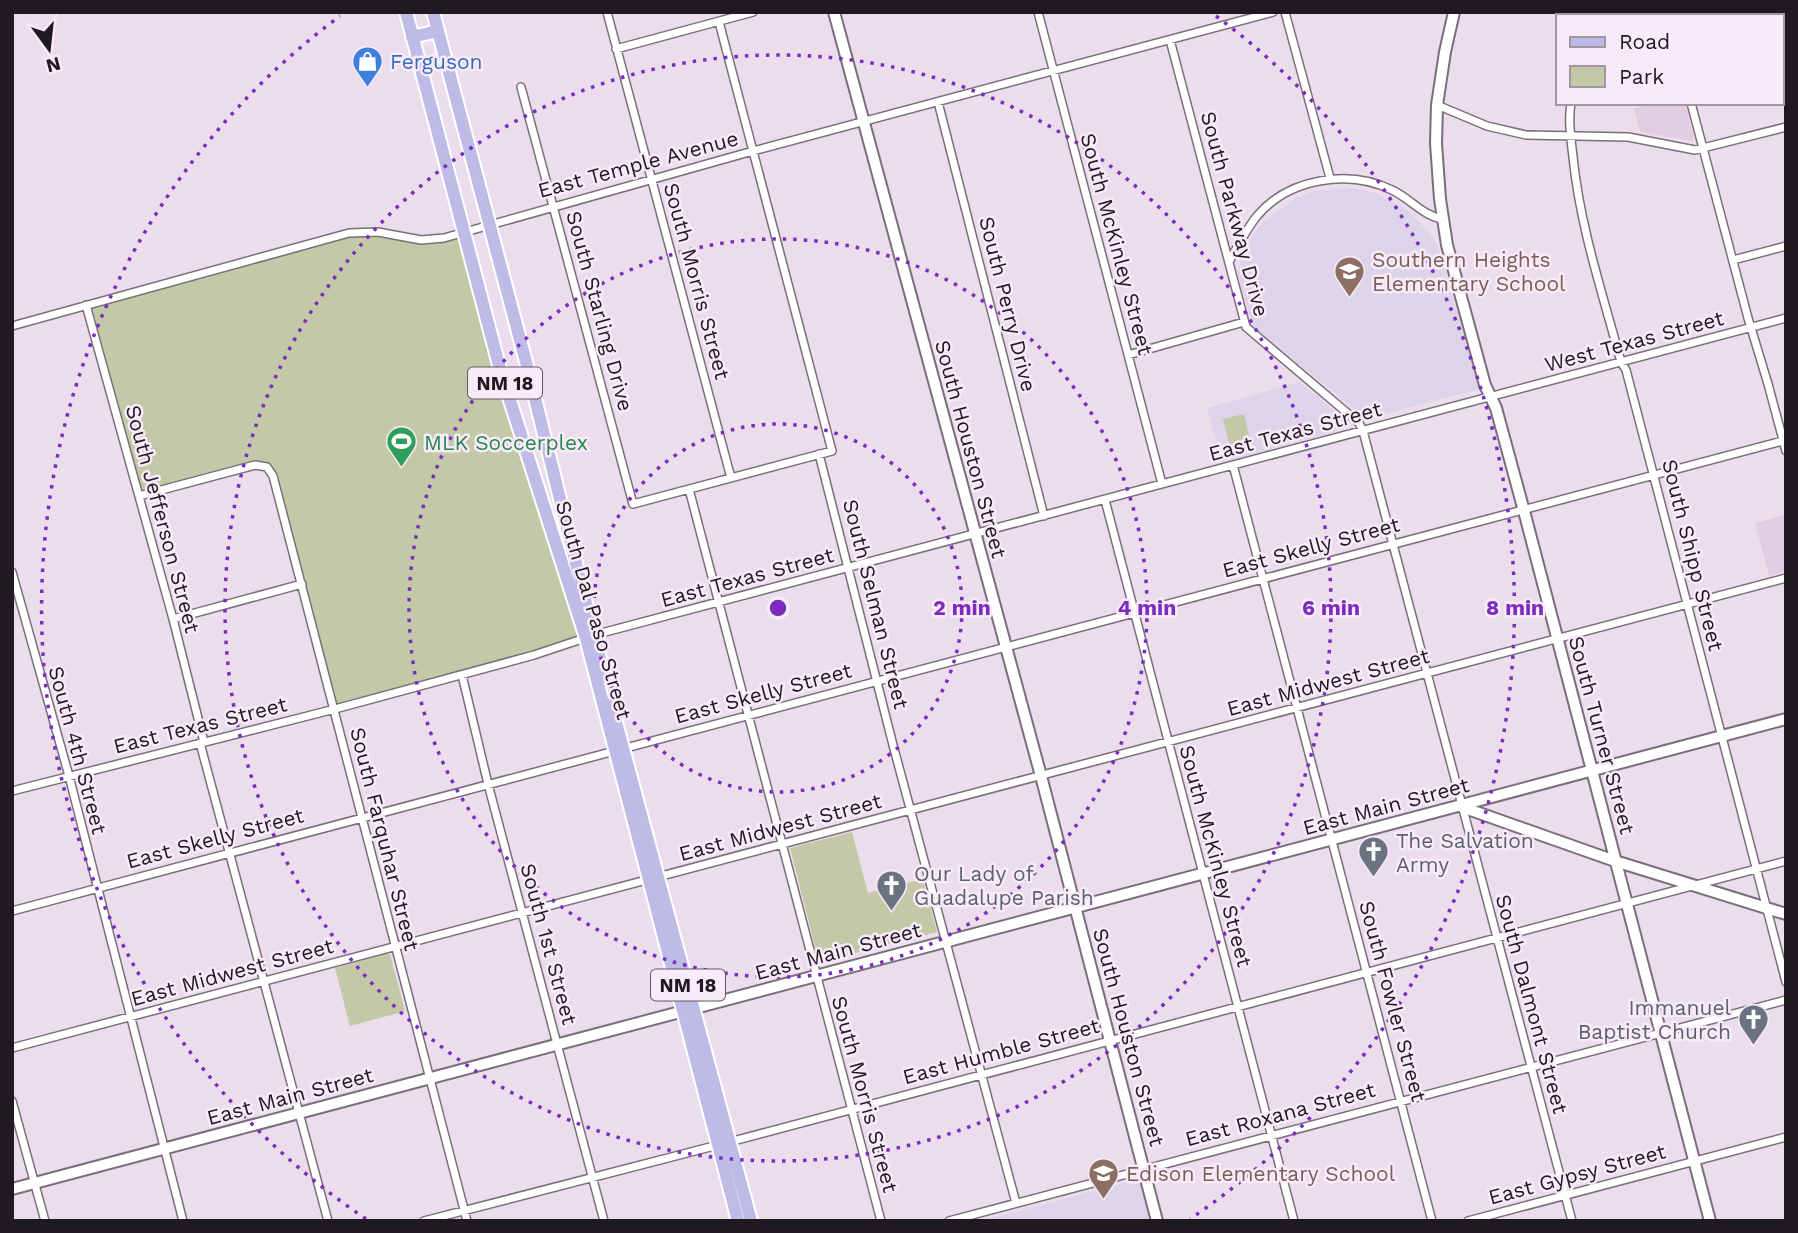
<svg xmlns="http://www.w3.org/2000/svg" width="1798" height="1233" font-family="'Work Sans',sans-serif">
  <style>
    .built { fill: #e2cee2 }
    .education { fill: #ddd4e9 }
    .green { fill: #c3c8a6 }
    .lines { fill: none; stroke-linecap: round; stroke-linejoin: round }
    .street-casing { stroke: #7a6e7a; stroke-width: 10 }
    .secondary-casing { stroke: #7a6e7a; stroke-width: 14 }
    .primary-casing { stroke: #fff; stroke-width: 16 }
    .street { stroke: #fff; stroke-width: 7 }
    .secondary { stroke: #fff; stroke-width: 10 }
    .primary { stroke: #bebbe7; stroke-width: 12 }
    .ring { fill: none; stroke: #7b2cbf; stroke-width: 3.5; stroke-dasharray: 3.5 7 }
    .labels { text-anchor: middle; dominant-baseline: central; stroke-width: 5; stroke-linejoin: round; paint-order: stroke }
    .shield { fill: #f8eaf8; stroke: #605860; stroke-width: 2 }
    .shield-label { font-size: 19px; font-weight: bold; fill: #1f1a1f }
    .shop-label { font-size: 21px; fill: #366cbe; stroke: #f8eaf8; text-anchor: start }
    .street-label { font-size: 21px; fill: #1f1a1f; stroke: #f8eaf8 }
    .education-label { font-size: 21px; fill: #785e54; stroke: #f8eaf8; text-anchor: start }
    .leisure-label { font-size: 21px; fill: #27864d; stroke: #f8eaf8; text-anchor: start }
    .worship-label { font-size: 21px; fill: #5b616d; stroke: #f8eaf8; text-anchor: start }
    .centre { fill: #7b2cbf; stroke: #f8eaf8; stroke-width: 3.5 }
    .ring-label { font-size: 21px; text-anchor: middle; font-weight: bold; fill: #7b2cbf; stroke: #f8eaf8; stroke-width: 5; stroke-linejoin: round; paint-order: stroke }
  </style>
  <rect width="100%" height="100%" fill="#ebddeb"/>
  <path class="built" d="M1653,103H1685L1694,137L1692,141L1640,132L1634,109Z
    M1786,515V571L1769,576L1755,523Z"/>
  <path class="education" d="M1354,188L1376,193L1407,210L1430,233L1438,247L1479,389L1366,419L1252,325L1237,271L1249,241L1261,224L1296,198L1313,191Z
    M1299,382L1342,417L1344,424L1340,430L1222,463L1207,408Z
    M1139,1179L1151,1221H981Z"/>
  <path class="green" d="M355,232L411,239L465,232L586,638L335,709L273,476L262,465L142,495L91,304Z
    M1244,414L1251,444L1231,451L1223,419Z
    M852,832L868,893L923,879L937,932L819,962L790,848Z
    M385,954H389L391,958L405,1011L350,1026L335,968Z"/>
  <g class="lines">
    <defs>
      <path id="street" d="M607,12L731,478
        M1038,12L1162,484
        M1285,12L1330,178
        M1666,12L1667,16
        M1739,16L1753,12
        M1170,40L1246,327L1359,423L1363,431L1572,1221
        M616,49L753,12
        M521,87L633,504L832,451L719,22
        M938,102L1044,516
        M1571,103C1568,121 1571,139 1573,157C1580,227 1603,295 1621,362L1626,370L1786,982
        M1691,103L1748,318L1768,384L1786,451
        M1437,105L1487,126L1526,135L1628,137L1695,150L1786,127
        M1733,260L1786,246
        M1229,262C1237,247 1246,230 1257,216C1289,178 1349,169 1392,190C1411,199 1423,216 1443,219
        M86,305L173,619L204,742
        M12,326L349,233L378,232L421,240L444,238L753,151L1273,12
        M1128,355L1244,322
        M819,454L893,745L1016,1203
        M1233,465L1432,1221
        M689,489L881,1221
        M139,496L255,465L267,467L273,476L467,1221
        M1105,500L1294,1221
        M12,572L69,776L183,1221
        M173,619L302,584
        M462,675L488,784L604,1221
        M200,743L328,1221
        M12,791L335,709L534,655L594,635L1786,318
        M12,911L1786,440
        M12,1048L1786,578
        M12,1101L45,1221
        M424,1221L718,1145L1786,861
        M949,1221L1786,1000
        M1468,1221L1786,1137"/>
      <path id="secondary" d="M834,12L1041,776L1157,1221
        M1454,12L1445,52L1437,105L1436,143L1440,199L1447,245L1485,385L1496,408L1524,511L1710,1221
        M1462,807L1615,861L1786,914
        M12,1189L1786,719"/>
      <path id="primary" d="M406,12L500,369L586,638L738,1221
        M433,12L526,362L604,676
        M412,37L438,31
        M611,704L751,1221"/>
    </defs>
    <use href="#street" class="street-casing"/>
    <use href="#secondary" class="secondary-casing"/>
    <use href="#primary" class="primary-casing"/>
    <use href="#street" class="street"/>
    <use href="#secondary" class="secondary"/>
    <use href="#primary" class="primary"/>
  </g>
  <g class="ring">
    <circle cx="778" cy="608" r="184"/>
    <circle cx="778" cy="608" r="369"/>
    <circle cx="778" cy="608" r="553"/>
    <path d="M366 1219A737 737 0 0 1 340 16M1216 16A737 737 0 0 1 1190 1219"/>
  </g>
  <defs>
    <symbol id="shop-pin" viewBox="-11 -11 22 30"><path d="M0 17L-7.5 6A9.5 9.5 0 1 1 7.5 6Z" fill="#3f7fe0" stroke="#f8eaf8"/><path d="M-5-2.5h2.3a2.7 3.5 0 0 1 5.4 0H5L5.5 6h-11ZM-1.5-2.5h3a1.5 2.3 0 0 0-3 0Z" fill="#fff"/></symbol>
    <symbol id="school-pin" viewBox="-11 -11 22 30"><path d="M0 17L-7.5 6A9.5 9.5 0 1 1 7.5 6Z" fill="#8d6e63" stroke="#f8eaf8"/><path d="M0-5L7-2L0 1L-7-2ZM-4 1L0 2.5L4 1V4Q0 6-4 4Z" fill="#fff"/></symbol>
    <symbol id="stadium-pin" viewBox="-11 -11 22 30"><path d="M0 17L-7.5 6A9.5 9.5 0 1 1 7.5 6Z" fill="#2e9e5b" stroke="#f8eaf8"/><path d="M0-5a6.5 5 0 1 0 0 10a6.5 5 0 1 0 0-10ZM-3.5-1.8h7v3.6h-7Z" fill="#fff"/></symbol>
    <symbol id="church-pin" viewBox="-11 -11 22 30"><path d="M0 17L-7.5 6A9.5 9.5 0 1 1 7.5 6Z" fill="#6b7280" stroke="#f8eaf8"/><path d="M-1.2-6h2.4v3.5h3.3v2.4h-3.3V6h-2.4V-.1h-3.3v-2.4h3.3Z" fill="#fff"/></symbol>
  </defs>
  <g fill-rule="evenodd">
    <use href="#shop-pin" x="350" y="44" width="35" height="47"/>
    <use href="#school-pin" x="1332" y="254" width="35" height="47"/>
    <use href="#stadium-pin" x="384" y="424" width="35" height="47"/>
    <use href="#church-pin" x="1356" y="834" width="35" height="47"/>
    <use href="#church-pin" x="874" y="868" width="35" height="47"/>
    <use href="#church-pin" x="1736" y="1002" width="35" height="47"/>
    <use href="#school-pin" x="1086" y="1156" width="35" height="47"/>
  </g>
  <g class="labels">
    <g class="shield">
      <rect x="468" y="367.5" width="74" height="31" rx="5"/>
      <rect x="651" y="969.5" width="74" height="31" rx="5"/>
    </g>
    <g class="shield-label">
      <text x="505" y="383">NM 18</text>
      <text x="688" y="985">NM 18</text>
    </g>
    <g class="shop-label">
      <text x="390" y="61">Ferguson</text>
    </g>
    <g class="street-label">
      <text transform="translate(638 164) rotate(-15)">East Temple Avenue</text>
      <text transform="translate(1235 214) rotate(75)">South Parkway Drive</text>
      <text transform="translate(1117 244) rotate(75)">South McKinley Street</text>
      <text transform="translate(697 281) rotate(75)">South Morris Street</text>
      <text transform="translate(1008 304) rotate(76)">South Perry Drive</text>
      <text transform="translate(600 311) rotate(75)">South Starling Drive</text>
      <text transform="translate(1634 341) rotate(-15)">West Texas Street</text>
      <text transform="translate(1295 431) rotate(-15)">East Texas Street</text>
      <text transform="translate(971 449) rotate(75)">South Houston Street</text>
      <text transform="translate(163 519) rotate(75)">South Jefferson Street</text>
      <text transform="translate(1311 547) rotate(-15)">East Skelly Street</text>
      <text transform="translate(1693 555) rotate(76)">South Shipp Street</text>
      <text transform="translate(747 577) rotate(-15)">East Texas Street</text>
      <text transform="translate(876 604) rotate(76)">South Selman Street</text>
      <text transform="translate(594 610) rotate(74)">South Dal Paso Street</text>
      <text transform="translate(1328 682) rotate(-15)">East Midwest Street</text>
      <text transform="translate(763 693) rotate(-15)">East Skelly Street</text>
      <text transform="translate(200 725) rotate(-14)">East Texas Street</text>
      <text transform="translate(1602 735) rotate(75)">South Turner Street</text>
      <text transform="translate(78 750) rotate(75)">South 4th Street</text>
      <text transform="translate(1386 806) rotate(-15)">East Main Street</text>
      <text transform="translate(780 827) rotate(-15)">East Midwest Street</text>
      <text transform="translate(215 838) rotate(-15)">East Skelly Street</text>
      <text transform="translate(385 839) rotate(76)">South Farquhar Street</text>
      <text transform="translate(1216 856) rotate(75)">South McKinley Street</text>
      <text transform="translate(549 944) rotate(75)">South 1st Street</text>
      <text transform="translate(838 951) rotate(-15)">East Main Street</text>
      <text transform="translate(232 972) rotate(-15)">East Midwest Street</text>
      <text transform="translate(1393 1001) rotate(75)">South Fowler Street</text>
      <text transform="translate(1532 1004) rotate(75)">South Dalmont Street</text>
      <text transform="translate(1129 1037) rotate(75)">South Houston Street</text>
      <text transform="translate(1001 1051) rotate(-15)">East Humble Street</text>
      <text transform="translate(865 1094) rotate(75)">South Morris Street</text>
      <text transform="translate(290 1096) rotate(-15)">East Main Street</text>
      <text transform="translate(1280 1114) rotate(-15)">East Roxana Street</text>
      <text transform="translate(1577 1174) rotate(-15)">East Gypsy Street</text>
    </g>
    <g class="education-label">
      <text x="1372" y="259">Southern Heights<tspan x="1372" dy="24">Elementary School</tspan></text>
      <text x="1126" y="1173">Edison Elementary School</text>
    </g>
    <g class="leisure-label">
      <text x="424" y="442">MLK Soccerplex</text>
    </g>
    <g class="worship-label">
      <text x="1396" y="840">The Salvation<tspan x="1396" dy="24">Army</tspan></text>
      <text x="914" y="873">Our Lady of<tspan x="914" dy="24">Guadalupe Parish</tspan></text>
      <text x="1731" y="1007" text-anchor="end">Immanuel<tspan x="1731" dy="24">Baptist Church</tspan></text>
    </g>
  </g>
  <circle cx="778" cy="608" r="10" class="centre"/>
  <g class="ring-label">
    <text x="962" y="615">2 min</text>
    <text x="1147" y="615">4 min</text>
    <text x="1331" y="615">6 min</text>
    <text x="1515" y="615">8 min</text>
  </g>
  <rect width="1798" height="1233" fill="none" stroke="#1f1a1f" stroke-width="28"/>
  <rect x="1556" y="14" width="228" height="91" fill="#f8eaf8" stroke="#a197a1" stroke-width="2"/>
  <rect x="1570" y="37" width="35" height="10" fill="#bebbe7" stroke="#a197a1" stroke-width="2"/>
  <text x="1619" y="49" font-size="21" fill="#1f1a1f">Road</text>
  <rect x="1570" y="66" width="35" height="21" fill="#c3c8a6" stroke="#a197a1" stroke-width="2"/>
  <text x="1619" y="84" font-size="21" fill="#1f1a1f">Park</text>
  <g transform="translate(49 49) rotate(165)" stroke="#f8eaf8" stroke-width="5" paint-order="stroke">
  <path d="M0-5L12 26L0 18L-12 26Z" fill="#1f1a1f"/>
  <text y="-10" font-size="19" font-weight="bold" text-anchor="middle" fill="#1f1a1f">N</text>
  </g>
</svg>
